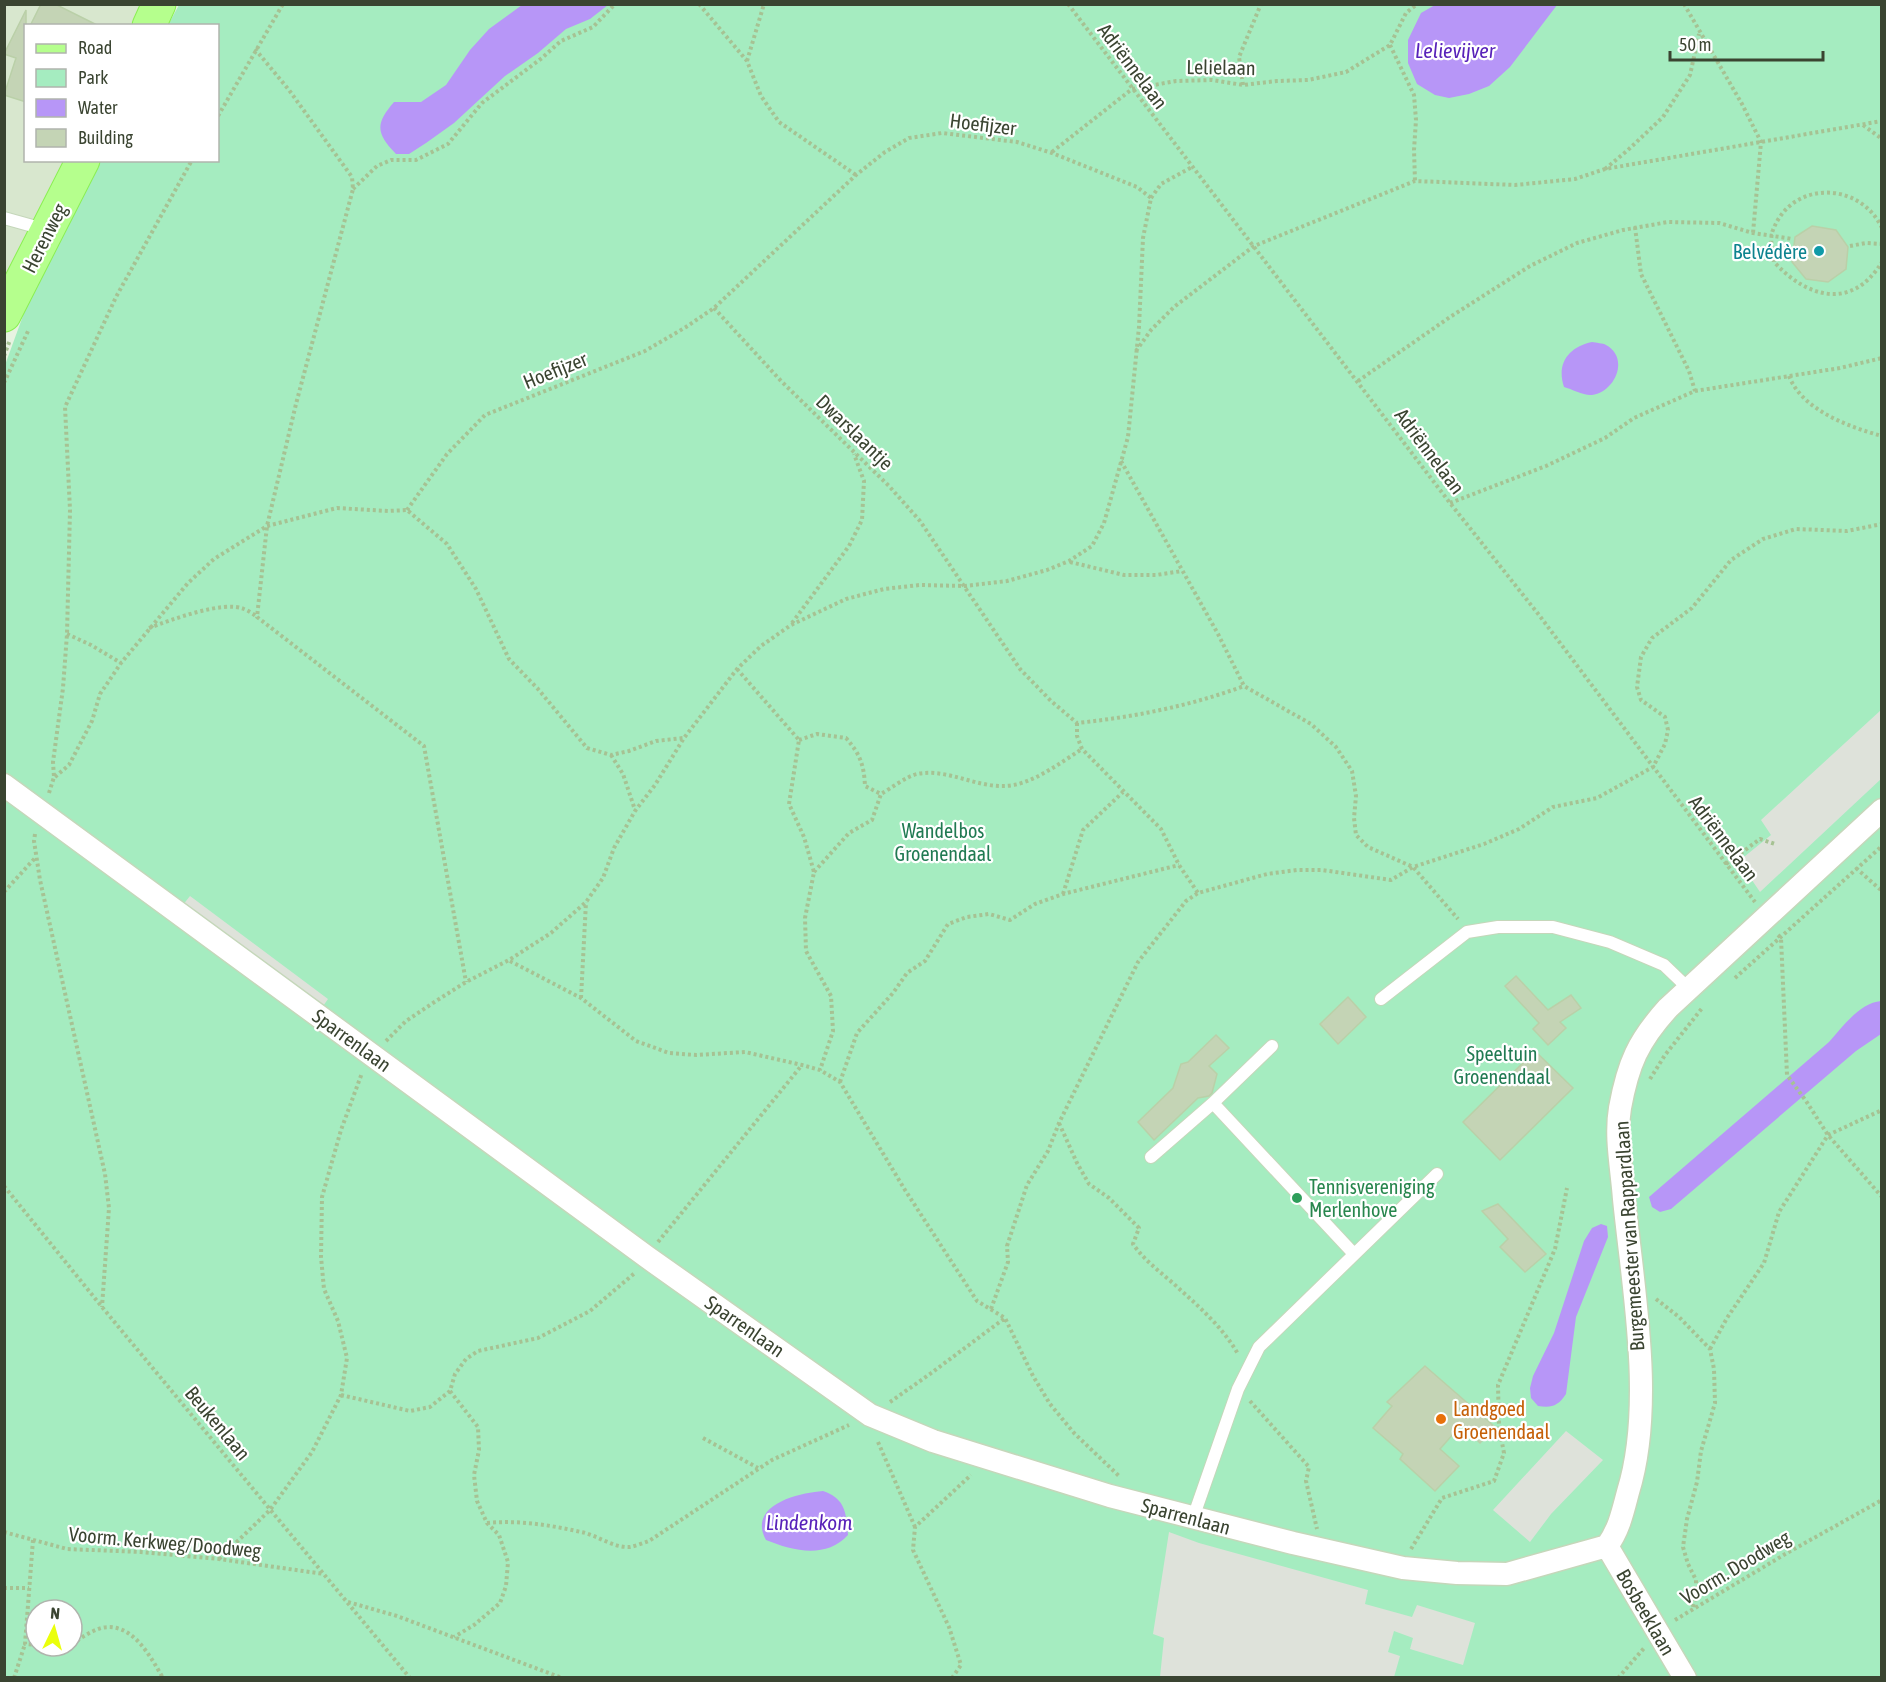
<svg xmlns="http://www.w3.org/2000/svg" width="1886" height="1682" font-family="'Asap Condensed',sans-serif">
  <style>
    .residential { fill: #d8e7ce }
    .green { fill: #a5ecc0; fill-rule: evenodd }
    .parking { fill: #dee2da }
    .water { fill: #b796f7 }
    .building { fill: #c4d4b5; stroke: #bad0a8; stroke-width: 1.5 }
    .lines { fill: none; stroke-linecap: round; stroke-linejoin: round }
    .lane-casing { stroke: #c5d7ba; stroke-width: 14 }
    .street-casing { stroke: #c5d7ba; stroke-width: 25 }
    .primary-casing { stroke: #8bef53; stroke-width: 35 }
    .path { stroke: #a6c293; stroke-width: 4; stroke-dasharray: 3 3; stroke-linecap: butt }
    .lane { stroke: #fff; stroke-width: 12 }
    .street { stroke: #fff; stroke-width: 22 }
    .primary { stroke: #b5ff8d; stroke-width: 33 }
    .culture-dot { fill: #0f9aa8; stroke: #fff; stroke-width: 2 }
    .leisure-dot { fill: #2e9e5b; stroke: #fff; stroke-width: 2 }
    .food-dot { fill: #e8710a; stroke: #fff; stroke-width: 2 }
    .labels { text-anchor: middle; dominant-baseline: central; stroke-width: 4.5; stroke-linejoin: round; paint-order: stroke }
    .street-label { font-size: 20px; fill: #3a4431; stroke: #fff }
    .culture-label { font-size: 20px; fill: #0d838f; stroke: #fff; text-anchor: end }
    .park-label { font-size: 20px; fill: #207a52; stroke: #fff }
    .leisure-label { font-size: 20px; fill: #27864d; stroke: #fff; text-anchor: start }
    .food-label { font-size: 20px; fill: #c56008; stroke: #fff; text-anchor: start }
    .water-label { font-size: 21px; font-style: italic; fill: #5822b9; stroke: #fff }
  </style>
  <rect width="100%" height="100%" fill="#e7f3e1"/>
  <path class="residential" d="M5,5H143L133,25L26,26V160L70,161L5,297Z"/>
  <path class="green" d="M179,5H1881V1677L5,1678V365L24,313L100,161L218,160V26L168,25ZM36,1610H72V1646H36Z"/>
  <path class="parking" d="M1881,710V779L1760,892L1739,861L1771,835L1761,820Z
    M190,896L328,999L321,1009L182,906Z
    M1566,1431L1603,1460L1551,1514L1530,1542L1493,1510Z
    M1169,1532L1199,1543L1368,1590L1365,1604L1412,1617L1417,1605L1475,1623L1463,1665L1410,1649L1413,1638L1394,1631L1388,1652L1400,1656L1394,1677H1160L1164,1638L1153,1634Z"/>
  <path class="water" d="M522,5H608L590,19L566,29L538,53L505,76L454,123L426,143L409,154H396C376,133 375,124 394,102H421L446,85L470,50L489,29Z
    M1435,5V4L1557,5L1510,67L1489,86L1469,94L1449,98L1435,95L1417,84L1408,63V40L1421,13Z
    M1592,342C1596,343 1603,343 1606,345C1630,358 1615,392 1592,395C1584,396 1572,389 1564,387C1556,363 1569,347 1592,342Z
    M1881,1001V1034L1856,1051L1671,1209L1660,1212L1652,1207L1649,1197L1829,1042C1843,1026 1860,1003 1881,1001Z
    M1601,1224L1607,1226L1608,1237L1576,1317L1566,1394C1558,1406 1552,1408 1538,1406L1531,1398L1530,1388L1533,1376L1554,1333L1584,1241L1592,1228Z
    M823,1491C846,1499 846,1513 848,1535C826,1559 793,1551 766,1540C747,1505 798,1493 823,1491Z"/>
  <path class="building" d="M41,4H55L99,26H30Z
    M26,10V102L4,95L16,58L4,54Z
    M1812,226L1836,230L1848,247L1846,269L1828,282L1806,279L1792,262L1795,237Z
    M1516,976L1548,1010L1571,995L1581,1008L1560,1022L1566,1028L1548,1045L1533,1029L1539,1023L1505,986Z
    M1348,997L1366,1017L1338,1044L1320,1024Z
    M1216,1035L1229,1048L1209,1066L1217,1074L1212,1093L1209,1096L1198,1098L1154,1140L1138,1122L1173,1088L1181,1064L1188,1062Z
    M1535,1051L1573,1088L1500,1160L1463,1122Z
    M1498,1204L1546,1254L1525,1272L1500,1247L1508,1239L1482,1211Z
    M1425,1366L1495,1427L1480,1443L1461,1425L1440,1449L1459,1466L1435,1491L1400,1459L1403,1454L1373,1428L1392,1406L1387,1402Z"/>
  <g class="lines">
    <defs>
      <path id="lane" d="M4,218L47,230
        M1381,999L1467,932L1498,927H1553L1610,942L1664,965L1689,989
        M1213,1103L1354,1254
        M1151,1157L1213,1103L1272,1046
        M1193,1518L1238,1389L1259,1347L1437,1174"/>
      <path id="street" d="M4,785L647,1257L870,1415L933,1441L1110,1496L1293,1543L1403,1568L1457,1573L1507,1574L1607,1546
        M1607,1546C1619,1530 1623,1511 1628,1492C1655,1405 1633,1289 1624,1199C1622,1170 1615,1137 1620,1108C1628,1064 1638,1041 1668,1008L1882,810
        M1607,1546L1685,1678"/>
      <path id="primary" d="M149,26L159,4
        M4,315L83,160"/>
    </defs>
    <use href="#lane" class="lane-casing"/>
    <use href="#street" class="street-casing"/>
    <use href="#primary" class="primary-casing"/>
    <path class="path" d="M699,4L747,61L761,96L779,122L856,175
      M1068,4L1450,503L1539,615L1755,902
      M1684,4L1742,104L1761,142L1753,233
      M1390,45L1414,95L1416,120L1414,150L1415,181
      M255,49L289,90L352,177L353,189L296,404L267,526L257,617L424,746L466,982
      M747,61L764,4
      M1243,85L1239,57L1261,4
      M218,116L283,4
      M1863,125L1882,139
      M1052,152L1132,89L1176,81L1212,80L1243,85L1277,81L1308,80L1346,72L1390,45L1406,13L1417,4
      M1605,169L1628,150L1663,117L1690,75L1699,34
      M353,189L377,166L391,160H416L448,144L482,103L542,58L561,41L593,27L615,4
      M1151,198L1161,184L1192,167
      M1635,227L1641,274L1689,371L1695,391
      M1882,228C1860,181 1792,180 1773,230C1769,239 1773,252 1774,262C1807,298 1852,311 1882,262
      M1850,246L1866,243L1882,244
      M714,308L781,381L889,486L920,521L1020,669L1051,701L1077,723C1134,717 1190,706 1244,686
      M1136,351L1151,330L1174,307L1254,246L1415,181L1515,185L1575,179L1605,169L1882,121
      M4,356L10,340
      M1789,376C1802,410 1849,427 1882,436
      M1358,381L1450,317L1530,266L1577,243L1623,230L1668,222L1719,223L1753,233L1793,239
      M4,383L29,329
      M1121,461L1218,634L1244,686L1311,724L1336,747L1352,771L1356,796L1354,818L1356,835L1368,847L1413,867L1458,919
      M1450,503L1546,466L1605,438L1634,418L1695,391L1840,368L1882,358
      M1070,562L1124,575H1156L1182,571
      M792,623L849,546L862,520L864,481L854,454
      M149,628C171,620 223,600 244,609C249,611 253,614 256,616
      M67,634L91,645L121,663
      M737,669L799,740L789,804L804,837L814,872L805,918L806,951L831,996L833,1031L820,1070
      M1077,723V736L1082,749L1161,829L1179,865L1198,893
      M799,740L817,734L846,738C860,754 864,765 865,786L881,794
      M611,755L623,774L635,810
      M55,777L69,765L92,721L100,694L121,663L188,583L214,559L267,526L337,508L388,511L407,510L447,544L476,589L509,659L538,689L587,748L611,755L629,751L656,741L683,738
      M49,793L54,777L53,762L63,688L67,634L70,510L65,407L116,297L192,160
      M35,834L34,841L40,880L105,1174L109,1208L102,1307
      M1726,864L1760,839L1775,844
      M1856,868L1882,891
      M814,872L849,833L872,820L881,794C890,789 907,776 917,774C946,768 975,787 1004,786C1030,786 1060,763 1082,749
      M4,892L36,857
      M1063,894L1083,830L1123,792
      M1778,935L1781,938L1787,1075L1806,1101L1828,1135L1882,1197
      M510,961L581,998L636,1041L669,1053L696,1055L745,1052L802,1065L820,1070L840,1082L905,1190L977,1301L1005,1318L1033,1376L1050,1404L1074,1433L1119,1476
      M1735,978L1882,846
      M581,998L586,902
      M386,1041L406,1021L436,1001L466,982L509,960L551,933L586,902L603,878L614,848L635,811L655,785L684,738L737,669L761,646L791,625L846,599L884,589L920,585L965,586L1007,581L1047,570L1069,561L1092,546L1104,523L1128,437L1139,327L1143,238L1151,198L1137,187L1052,153L1017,142L942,133L909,138L885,152L856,175L714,308L686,327L645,351L485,415L447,454L407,510
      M1650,1079L1665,1055L1703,1007
      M840,1082L857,1033L893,993L907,973L925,961L948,924L967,917L989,914L1010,920L1035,904L1063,894L1179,865
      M1059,1123L1077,1163L1089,1184L1109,1198L1139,1228L1133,1244C1144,1260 1159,1271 1174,1284C1197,1305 1222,1326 1238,1354
      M4,1186L102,1307L410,1678
      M658,1242L802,1065
      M1656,1299L1679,1317L1710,1349L1714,1369L1715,1403L1701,1451L1697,1482L1687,1519L1683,1547L1688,1564L1696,1580V1595L1692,1610
      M991,1309L1008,1262L1007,1246L1027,1185L1048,1151L1059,1123L1138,962L1186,901L1198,893L1267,874L1297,870H1322L1391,880L1413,867L1484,844L1519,829L1553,807L1597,798L1653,767L1665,744L1668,730L1665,717L1641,700L1637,687L1641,657L1652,638L1692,608L1731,560L1763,539L1796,529L1847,531L1882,524
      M1710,1349L1727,1318L1764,1263L1779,1212L1828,1135L1882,1110
      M450,1391L478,1427L479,1450L474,1475L477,1501L487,1523L499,1535L508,1562L506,1586L500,1603L474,1625L454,1637
      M341,1395L410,1411L430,1407L450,1391L455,1374L466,1359L478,1351L538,1338L590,1311L636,1272
      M1250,1401L1309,1467L1306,1481L1317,1529
      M890,1402L930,1374L1005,1318
      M703,1438L758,1468
      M878,1442L915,1527
      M487,1523C519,1520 550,1525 581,1532C597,1535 613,1548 630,1547C636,1546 643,1543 649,1541L772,1460L849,1425
      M4,1532L67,1549L141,1552L219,1559L324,1574
      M33,1540L25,1644L36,1645
      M1411,1549L1442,1498L1494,1481L1504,1453L1499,1427L1498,1385L1555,1249L1567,1188
      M219,1559L270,1510L312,1452L341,1395L347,1358L338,1321L324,1289L321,1257L322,1197L341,1130L362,1073
      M4,1588H29
      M348,1602L397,1616L562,1678
      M1675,1620L1787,1553L1882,1500
      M72,1644C81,1638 91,1631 101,1628C132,1621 150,1656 163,1678
      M14,1678L25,1644
      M952,1678L961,1665L949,1627L913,1550L915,1527L971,1475
      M1618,1678L1645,1647"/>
    <use href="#lane" class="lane"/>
    <use href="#street" class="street"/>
    <use href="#primary" class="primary"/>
  </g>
  <circle class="culture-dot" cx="1819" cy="251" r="6"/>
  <circle class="leisure-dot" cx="1297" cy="1198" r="6"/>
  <circle class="food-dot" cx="1441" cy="1419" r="6"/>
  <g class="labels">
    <g class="street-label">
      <text transform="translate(1133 66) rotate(53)">Adriënnelaan</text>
      <text transform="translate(1221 67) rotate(1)">Lelielaan</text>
      <text transform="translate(983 124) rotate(7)">Hoefijzer</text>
      <text transform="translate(44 238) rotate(-63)">Herenweg</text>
      <text transform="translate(555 370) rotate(-22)">Hoefijzer</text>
      <text transform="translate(855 432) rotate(44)">Dwarslaantje</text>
      <text transform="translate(1430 451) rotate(53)">Adriënnelaan</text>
      <text transform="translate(1724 838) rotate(53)">Adriënnelaan</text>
      <text transform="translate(352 1040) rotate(36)">Sparrenlaan</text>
      <text transform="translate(1629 1236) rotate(-94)">Burgemeester van Rappardlaan</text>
      <text transform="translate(745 1326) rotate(35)">Sparrenlaan</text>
      <text transform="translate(218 1423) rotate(50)">Beukenlaan</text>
      <text transform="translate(1186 1516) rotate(15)">Sparrenlaan</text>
      <text transform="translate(165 1542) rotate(5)">Voorm. Kerkweg/Doodweg</text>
      <text transform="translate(1735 1567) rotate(-31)">Voorm. Doodweg</text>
      <text transform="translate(1646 1612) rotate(60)">Bosbeeklaan</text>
    </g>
    <g class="culture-label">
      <text x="1807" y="251">Belvédère</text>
    </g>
    <g class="park-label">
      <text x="943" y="830">Wandelbos<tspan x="943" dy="23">Groenendaal</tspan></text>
      <text x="1502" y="1053">Speeltuin<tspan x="1502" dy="23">Groenendaal</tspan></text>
    </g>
    <g class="leisure-label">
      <text x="1309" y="1186">Tennisvereniging<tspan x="1309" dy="23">Merlenhove</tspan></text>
    </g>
    <g class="food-label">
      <text x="1453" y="1408">Landgoed<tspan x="1453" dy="23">Groenendaal</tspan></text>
    </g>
    <g class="water-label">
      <text x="1455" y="50">Lelievijver</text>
      <text x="809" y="1522">Lindenkom</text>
    </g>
  </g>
  <rect width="1886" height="1682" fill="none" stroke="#3a4431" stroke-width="12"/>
  <rect x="24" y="24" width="195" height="138" fill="#ffffff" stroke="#b0b4ad" stroke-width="1.5"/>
  <rect x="36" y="44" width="30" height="9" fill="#b5ff8d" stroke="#b0b4ad" stroke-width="1.5"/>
  <text x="78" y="54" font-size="18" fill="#3a4431">Road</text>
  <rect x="36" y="69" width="30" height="18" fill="#a5ecc0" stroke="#b0b4ad" stroke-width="1.5"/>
  <text x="78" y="84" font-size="18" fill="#3a4431">Park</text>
  <rect x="36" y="99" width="30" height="18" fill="#b796f7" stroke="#b0b4ad" stroke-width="1.5"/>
  <text x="78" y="114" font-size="18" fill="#3a4431">Water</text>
  <rect x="36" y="129" width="30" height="18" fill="#c4d4b5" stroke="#b0b4ad" stroke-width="1.5"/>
  <text x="78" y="144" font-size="18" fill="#3a4431">Building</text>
  <g transform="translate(54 1628) rotate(5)"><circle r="28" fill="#ffffff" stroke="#b0b4ad" stroke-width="1.5"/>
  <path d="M0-4.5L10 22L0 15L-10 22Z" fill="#eaff0b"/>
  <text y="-9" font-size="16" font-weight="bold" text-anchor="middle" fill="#3a4431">N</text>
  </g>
  <path d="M1670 51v9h153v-9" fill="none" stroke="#3a4431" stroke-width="3"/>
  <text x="1679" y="51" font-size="18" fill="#3a4431" stroke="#ffffff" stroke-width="4.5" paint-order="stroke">50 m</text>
</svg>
